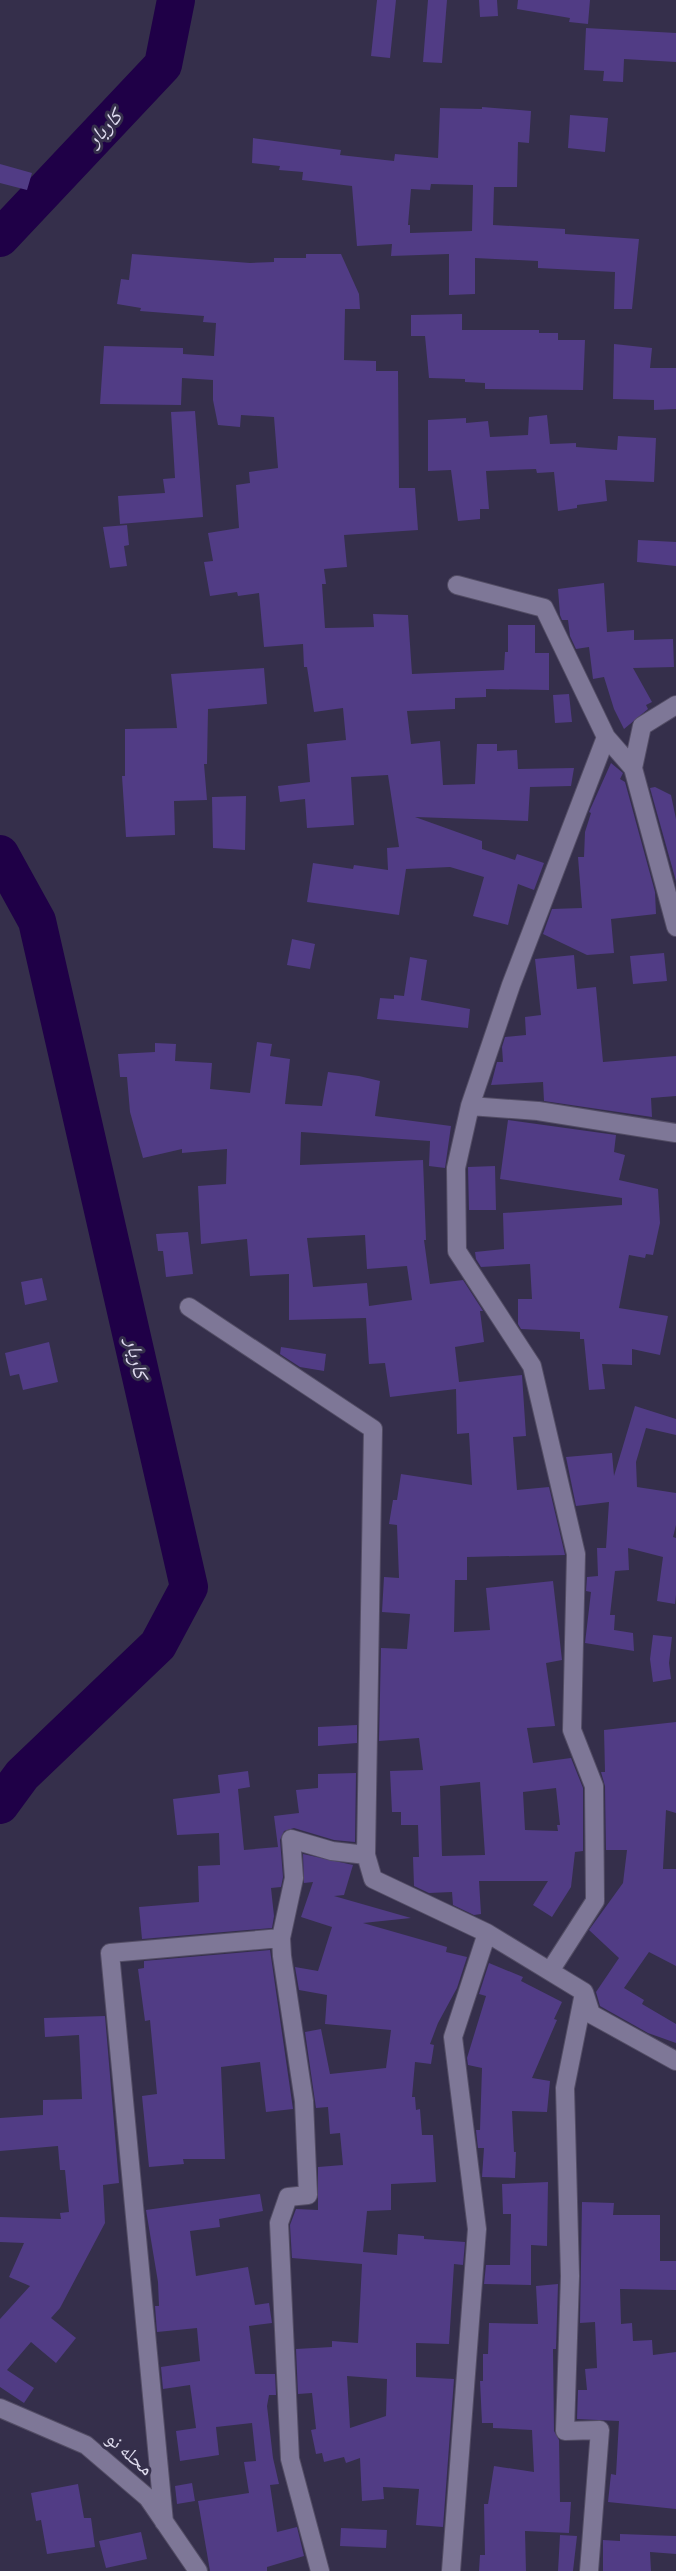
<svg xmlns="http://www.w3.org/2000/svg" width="676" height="2571" font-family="Bitter,'Noto Naskh Arabic',serif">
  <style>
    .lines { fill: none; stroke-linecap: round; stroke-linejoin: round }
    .river { stroke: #1f0047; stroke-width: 38 }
    .building { fill: #513c85; fill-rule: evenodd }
    .minor-casing { stroke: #534d65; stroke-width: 20 }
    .minor { stroke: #7e7797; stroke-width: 18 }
    .labels { text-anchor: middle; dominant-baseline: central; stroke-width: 6; stroke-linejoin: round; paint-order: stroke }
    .street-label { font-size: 20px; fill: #dddaec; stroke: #352f4b }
    .water-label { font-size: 21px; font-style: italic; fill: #e0dcf1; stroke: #352f4b }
  </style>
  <rect width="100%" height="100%" fill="#352f4b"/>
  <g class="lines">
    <path class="river" d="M0,238L163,65L176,0
      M0,854L37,921L189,1587L158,1645L22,1775L0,1805"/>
  </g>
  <path class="building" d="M377,0H396L390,58L371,56Z
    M428,0H447L442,63L423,62Z
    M479,0H497L498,16L480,17Z
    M518,0H590L588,24L569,22L570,18L517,9Z
    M586,28L676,33V62L624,59L623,82L603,81L604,71L584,70Z
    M482,107L531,111L529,143L518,142L517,187H494L493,225L565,229V234L639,239L632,309H614L615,272L538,268V261L475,258V294L449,295V254L391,256L392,244L357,246L352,186L302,180L303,172L279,170L280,166L252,163L253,138L341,150L340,155L394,161L395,154L438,158L440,108L482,109ZM431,184L473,185L472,231L410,233V225H408L411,189L430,190Z
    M570,115L608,118L605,152L568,148Z
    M0,164L32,173L27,190L0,183Z
    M132,254L250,263L274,262V258H306V254H341L359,294L360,309H345L344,360L376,361V371H398L399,488H415L418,530L344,535L347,567L324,569L326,584H322L325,628L374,627L373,614L408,615L412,674L504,670L505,652H508V625H535V653H549V690L486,689V697L455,698V709L407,711L411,744L440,741L443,785L475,784L477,744H497V751L517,750L518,769L574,768L571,786L530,787L528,821L415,817L482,841V849L515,860L517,854L544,863L534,890L518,884L508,925L473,916L484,877L450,867L406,869L399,915L307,902L313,863L353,869L354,865L388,870L387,848L399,847L388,775L351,777L354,825L307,828L305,799L280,802L278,786L310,782L307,744L346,740L343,708L314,712L307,667H304L303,644L264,647L259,593L238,596L237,592L210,596L204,562L213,561L208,533L239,528L236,485L250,483L249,472L278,468L274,417L241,415L240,427L218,425L213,400V380L182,378L181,405L100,404L104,346L183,348V354L214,356L216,323L203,322L204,316L140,311L141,308L117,304L121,279L129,280Z
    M462,314V330H539V333H558V340H585L583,390L485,389V383L465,382V379L429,378L425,336H411V315Z
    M614,344L652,348L650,368H676V409L654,410V400L613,399Z
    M195,411L203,517L120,524L118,496L165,493L163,479L175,478L171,412Z
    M547,415L550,444L576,443V447L617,450L618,436L656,438L654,482L605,480L607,501L577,505V508L558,511L554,472L537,473L536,469L486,471L489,509H480V519L458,521L451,470L428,471V420L466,418V423L488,421L490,437L528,435L529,417Z
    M127,525L129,545L124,546L127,566L110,568L103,527Z
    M638,540L676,542V566L637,562Z
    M604,583L607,632L634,630V640L673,639L674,667L633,668L652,702L646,705L648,709L624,729L614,709L604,677L593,679L589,647L576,649L570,636L568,620H562L560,615L558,589Z
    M264,668L267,704L208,709L207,764H204L207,800L174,801L175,835L126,837L122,776H125V729L177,728L171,674Z
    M569,694L572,722L555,723L553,695Z
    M611,763L623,773L620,779L625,782L655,892L656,914L611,919L614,953L587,955L543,934L552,909L582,908L578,857H584L585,832L591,813L589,812Z
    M655,787L671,795L676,819V881L650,788Z
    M246,796L245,850L213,848L212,797Z
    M292,939L315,944L310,969L287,965Z
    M664,953L667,981L633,984L630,956Z
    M574,955L577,989L596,987L603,1062L676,1056V1096L651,1098L652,1117L544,1101L543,1082L491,1085L497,1062H503L502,1047L505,1037L526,1035L525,1017L541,1015L535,959Z
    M410,957L427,960L421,1000L470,1009L468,1028L377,1019L380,998L394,999V995L404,996Z
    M257,1042L272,1044L270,1056L290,1059L285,1104L322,1106L328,1072L359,1076L380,1081L375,1116L451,1126L445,1168L429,1166L430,1141L301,1132L300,1165L423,1160L426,1240H424L430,1284L463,1280L483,1311H480L484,1342L455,1347L459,1382L522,1375L526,1436L513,1437L517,1490L549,1487L565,1555L467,1557V1580H455L454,1632L490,1630L486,1588L553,1581L562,1660L546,1663L555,1726L527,1728L533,1763L571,1758L583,1788V1851L575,1852L571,1887L552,1917L533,1905L548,1881H479L481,1914L474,1915L453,1905L452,1892L429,1893L414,1886L413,1857H419L418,1825H401V1812H392L390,1771L423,1770L419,1738L379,1741L381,1648L407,1649L410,1614L382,1612L384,1577L399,1578L397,1525L389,1524L393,1500H397L401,1474L472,1485L469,1433L457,1434L456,1389L390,1397L385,1363L369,1364L366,1318L289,1320V1274L250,1276L247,1239L201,1244L198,1186L226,1184L227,1149L182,1153V1149L143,1158L130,1112L127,1077H120L118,1054L155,1052V1043L176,1044L175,1061L212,1063L210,1089L250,1093ZM365,1235L367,1269L407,1266L412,1300L369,1306L367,1283L313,1287L307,1238ZM480,1782L485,1855L442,1856L440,1786ZM556,1788L560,1825H557L558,1831L525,1830L523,1792Z
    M508,1120L616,1135L614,1152L625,1155L619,1180L658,1189L660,1223L653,1255L646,1254L645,1258L629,1255L619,1308L668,1316L660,1355L632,1349V1365L602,1364L605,1389L589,1390L584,1339H580V1332L521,1329L518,1324V1299H532L530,1264L481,1267L476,1259L475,1252L504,1249L503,1213L622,1205V1198L500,1179Z
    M495,1166L496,1210H469L468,1167Z
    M188,1232L193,1274L166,1277L163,1251H158L156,1234Z
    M42,1278L47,1300L25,1305L21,1282Z
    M49,1342L58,1382L23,1390L19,1374L10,1376L5,1353Z
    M281,1347L326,1354L324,1371L300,1367L280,1354Z
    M635,1406L676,1419V1435L646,1428L636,1462L637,1487L676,1493V1525L673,1537L676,1538V1595L675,1604L657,1601L663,1557L628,1548L629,1570L615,1571L610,1615H615L614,1630L633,1633L634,1651L585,1643L591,1592L586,1591L587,1577L598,1576L597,1548H606L609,1502L576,1506L566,1457L612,1453L614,1476Z
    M653,1635L672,1637L669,1663L671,1679L653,1682L650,1659Z
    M676,1722V1813L666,1810L663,1869H676V1966L649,1952L624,1988L644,2000L642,2004L676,2024V2043L648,2033L600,2006L596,1992L619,1958L589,1930L623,1883L627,1850H606L605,1786L601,1772H605L604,1730Z
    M357,1725V1743L318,1746V1727Z
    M248,1771L250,1787L238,1789L244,1850L278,1847L274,1816L299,1813L296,1790L318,1788V1774L356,1773L355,1842L334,1840L294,1828L284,1831L280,1840L283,1877L281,1887L271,1888L274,1916L272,1928L142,1939L139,1907L199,1902L198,1866L220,1865L219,1833L177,1835L173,1799L220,1793L218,1775Z
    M303,1854L353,1865L344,1895L334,1896L411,1918L363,1923L447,1947L446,1952L467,1957L457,1988L438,2023L430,2044L434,2045L431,2064L415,2062L412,2097H415L416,2110L420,2109L422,2135H433L436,2182L391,2184V2210L367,2211L363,2252L397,2255L398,2234L424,2236V2239L465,2242L463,2265L454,2264L449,2344L416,2343V2377L454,2379L443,2527L416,2525L419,2489L383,2487L384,2499L362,2501L360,2458L346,2463L344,2457L324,2462L322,2453L316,2454L311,2430L316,2429L312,2393L298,2394L296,2349L332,2347V2341L358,2343L362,2264L292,2258L290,2225L296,2209L318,2210V2167L343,2165L340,2133L330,2134L328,2107L316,2108L305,2032L321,2029L330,2074L386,2068L391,2030L325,2024L327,1995L299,1990L295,1967L318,1971L332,1927L301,1917L313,1882L304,1883ZM347,2376L387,2379L386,2416L350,2428Z
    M270,1950L293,2109L266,2112L260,2062L221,2067L225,2159H183L184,2164L149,2167L142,2096L157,2094L150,2020L145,2021L138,1969L144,1968V1961Z
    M489,1963L523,1977L521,1981L562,2002L554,2019L557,2020L532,2078L550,2081L547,2112L512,2111L514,2152H516L515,2178L482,2177L484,2148H478L476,2130H480L482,2068L468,2065L467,2058L486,1996L479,1994Z
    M105,2016L119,2183L103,2185L105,2223L60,2308L51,2318L76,2338L56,2363L31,2342L7,2370L34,2388L24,2403L0,2387V2319L30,2286L9,2277L24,2243L0,2242V2217L61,2219L60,2213L69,2212L65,2170H60L58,2146L0,2151V2118L43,2115V2100L82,2099L79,2035L45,2037L44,2018Z
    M548,2182L547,2246L531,2245V2285L484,2284L486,2265H510L511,2214H503L502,2184Z
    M260,2194L263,2211L219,2219L220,2227L190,2231L196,2276L248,2267L255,2305L269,2303L272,2323L249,2326L255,2374H275L276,2395H269L267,2406L273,2458L279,2484L270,2485L276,2525L277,2532L297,2527L304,2556L267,2567V2571H210L198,2501L249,2493L244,2462L256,2461L252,2423L216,2427L219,2455L180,2461L176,2431L196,2428L190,2385L163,2389L161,2367L200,2361L197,2328L157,2332L155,2306H159L158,2282L146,2210Z
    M582,2202L614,2203L613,2215H660V2261H676V2290L620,2289L621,2324L632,2323L633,2341L652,2340L653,2355L676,2352V2509L608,2502L611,2474L616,2475L619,2421L577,2419L578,2390H587L585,2369L597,2368L595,2322L580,2323Z
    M558,2284L556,2349H553L554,2431L559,2440L560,2502H571L569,2533L525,2531L526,2571H479L480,2555H485L484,2504H488L494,2466L534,2472L532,2430L493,2428V2423H482L480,2381H483V2354H488L489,2323L538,2324L536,2286Z
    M192,2483L195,2501L177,2504L175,2486Z
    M78,2484L84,2518H91L95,2547L47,2554L41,2520L36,2521L31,2493Z
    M341,2528L387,2530L386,2548L340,2546Z
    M141,2532L147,2559L106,2568L99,2541Z
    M620,2534L676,2536V2554L650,2552L651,2571H603V2540L620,2541Z
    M560,2535L577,2536L573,2571H558Z"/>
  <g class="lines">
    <defs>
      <path id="minor" d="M457,585L544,608L606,737L633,768L676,927
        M633,768L642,726L676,705
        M470,1106L538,1111L676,1133
        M189,1307L373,1429L366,1855L373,1879L487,1933L584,1992L591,2014L676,2061
        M550,1971L595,1901L594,1786L572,1730L576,1554L532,1366L457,1251L456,1168L470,1106L511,985L606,737
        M584,1993L565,2088L570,2276L565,2431L600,2430L589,2571
        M0,2408L86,2445L148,2498L198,2571
        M164,2522L110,1953L281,1938
        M320,2571L290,2459L279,2223L288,2197L308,2195L304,2101L282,1956L281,1938L294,1878L291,1839L332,1851L366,1855
        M451,2571L477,2229L453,2037L487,1933"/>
    </defs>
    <use href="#minor" class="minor-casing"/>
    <use href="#minor" class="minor"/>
  </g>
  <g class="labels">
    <g class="street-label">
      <text transform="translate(130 2453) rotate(41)">محله نو</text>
    </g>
    <g class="water-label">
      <text transform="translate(104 128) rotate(-47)">کاربار</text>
      <text transform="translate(137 1358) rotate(77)">کاربار</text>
    </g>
  </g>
</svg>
